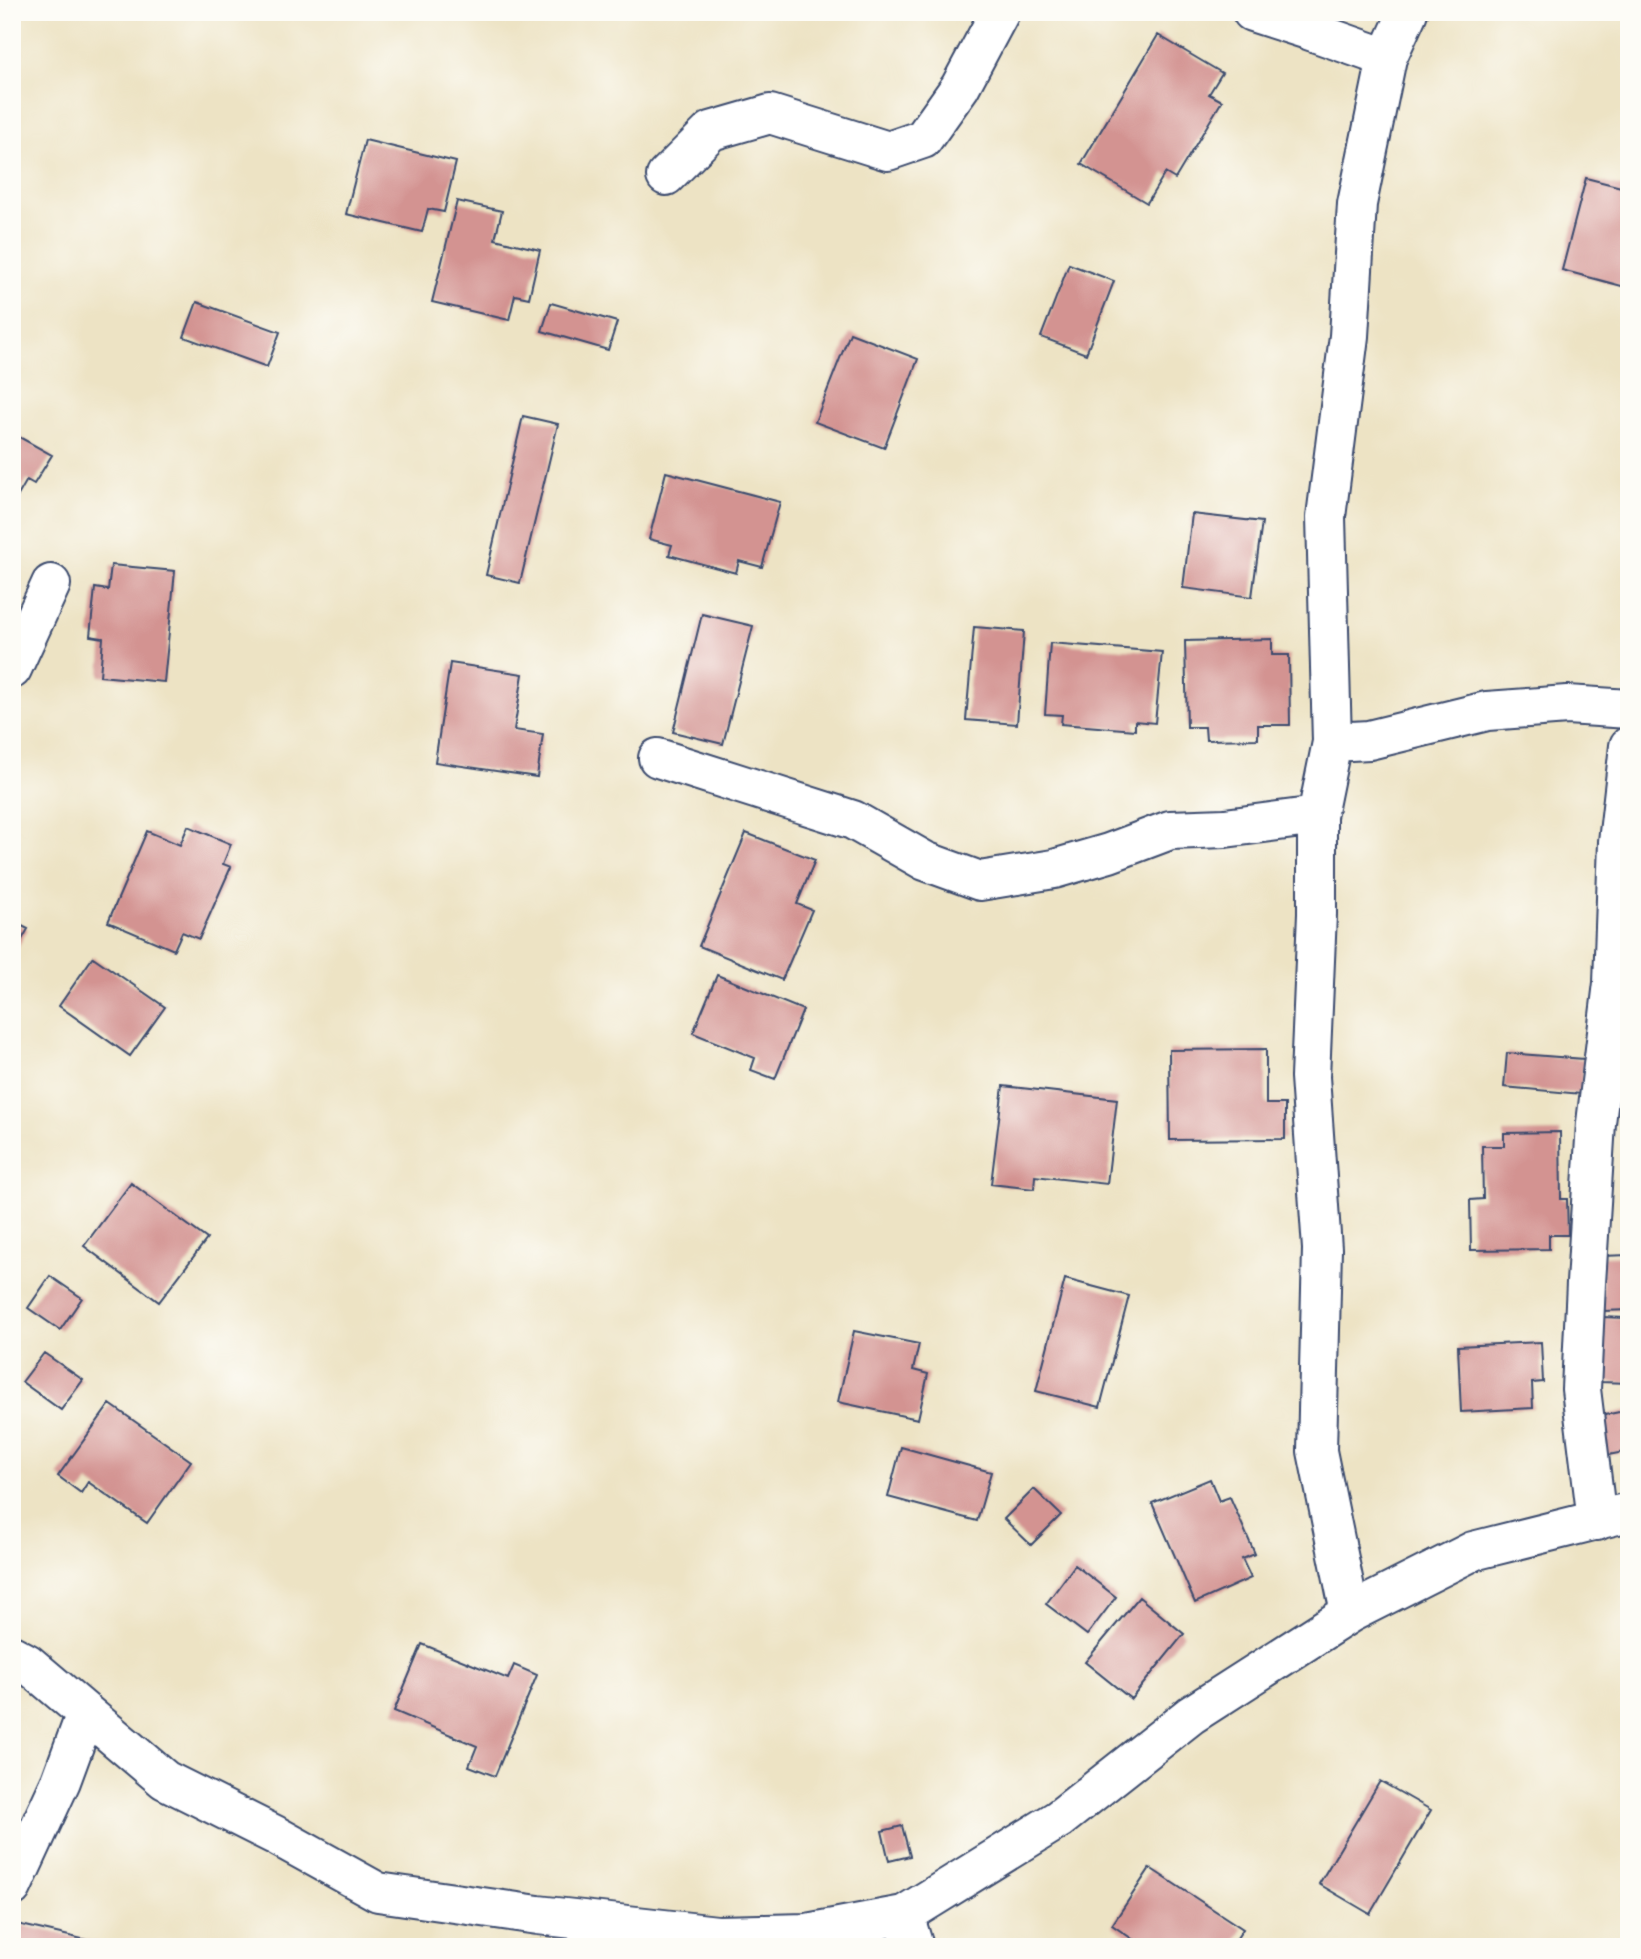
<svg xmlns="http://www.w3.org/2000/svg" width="1641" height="1959" font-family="Kalam,sans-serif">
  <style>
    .building { fill: #d39391 }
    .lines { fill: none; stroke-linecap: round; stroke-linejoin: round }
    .minor-casing { stroke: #3a4a6d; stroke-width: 42 }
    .minor { stroke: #fff; stroke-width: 38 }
  </style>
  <rect width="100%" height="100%" fill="#fdfcf7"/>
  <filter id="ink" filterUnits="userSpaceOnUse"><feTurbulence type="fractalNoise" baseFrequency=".0143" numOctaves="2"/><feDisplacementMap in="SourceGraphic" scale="14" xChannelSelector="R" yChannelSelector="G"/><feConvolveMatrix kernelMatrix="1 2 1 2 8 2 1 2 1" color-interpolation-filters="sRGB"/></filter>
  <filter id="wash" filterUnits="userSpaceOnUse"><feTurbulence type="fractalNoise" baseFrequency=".00686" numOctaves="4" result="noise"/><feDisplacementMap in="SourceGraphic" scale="28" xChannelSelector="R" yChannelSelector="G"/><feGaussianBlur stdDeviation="1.57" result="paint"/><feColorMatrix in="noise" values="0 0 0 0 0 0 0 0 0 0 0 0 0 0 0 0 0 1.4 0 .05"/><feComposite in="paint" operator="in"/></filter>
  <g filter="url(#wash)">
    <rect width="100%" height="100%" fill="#ede3c4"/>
    <g id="blocks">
      <path class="building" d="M1158,35L1222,73L1209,94L1222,101L1175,179L1165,173L1147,203L1081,164Z
        M365,140L456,162L444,212L428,209L422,232L346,214Z
        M1586,178L1629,189V288L1562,270Z
        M457,201L502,211L495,239L540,250L529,298L515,295L509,320L432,302Z
        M1069,264L1114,281L1086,354L1041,337Z
        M197,302L280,332L267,367L184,337Z
        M551,303L617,322L608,350L542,331Z
        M850,333L918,359L884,448L815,422Z
        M523,416L558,424L520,583L486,575Z
        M12,433L52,455L34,484L27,480L12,506Z
        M666,472L780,502L762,567L739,561L736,573L669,555L672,545L649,539Z
        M1192,514L1262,522L1252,597L1183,588Z
        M111,565L175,571L164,682L100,676L103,638L90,636L95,588L108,590Z
        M702,614L753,626L723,744L673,732Z
        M974,627L1024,631L1017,724L966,720Z
        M1272,639V655H1289L1290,725H1258V739L1206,740L1205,727H1187L1185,641Z
        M1050,643L1162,652L1155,723L1135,721V730L1061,724L1062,715L1045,714Z
        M450,663L523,674L514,730L543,734L537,777L435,762Z
        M188,826L231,844L223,864L231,867L199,939L182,932L174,950L108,922L147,831L180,845Z
        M746,833L815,860L797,904L812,910L782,980L699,946Z
        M12,921L28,929L12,957Z
        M93,957L165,1007L130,1056L59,1006Z
        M717,975L803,1010L775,1079L751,1070L755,1058L693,1033Z
        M1266,1049V1104H1285V1139L1170,1140L1169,1050Z
        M1507,1053L1584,1059L1581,1094L1504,1087Z
        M1003,1086L1117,1099L1107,1184L1035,1176L1034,1189L991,1184Z
        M1560,1132L1561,1199H1567L1568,1235H1549V1249L1471,1250L1470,1200L1483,1199L1482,1146H1504V1133Z
        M131,1183L207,1239L159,1302L84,1246Z
        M1629,1255V1310L1603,1311L1601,1256Z
        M50,1276L82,1298L60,1330L28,1308Z
        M1065,1279L1129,1296L1100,1407L1036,1391Z
        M1602,1317L1625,1318V1330H1629V1383L1600,1382Z
        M854,1331L919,1344L913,1370L928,1374L918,1419L838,1402Z
        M1541,1342L1543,1382L1532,1383L1533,1408L1461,1412L1458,1346Z
        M44,1353L83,1380L61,1410L22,1382Z
        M110,1404L191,1461L147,1523L88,1482L81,1493L58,1476Z
        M1629,1410V1451L1598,1457L1590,1418Z
        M901,1447L991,1472L977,1521L888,1497Z
        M1210,1479L1219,1501L1230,1497L1255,1554L1242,1559L1251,1578L1195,1603L1152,1503Z
        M1034,1489L1061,1515L1031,1545L1004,1519Z
        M1075,1565L1116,1597L1087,1635L1046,1604Z
        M1139,1597L1184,1634L1131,1699L1085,1662Z
        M422,1644L508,1679L514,1665L537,1675L495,1776L469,1766L477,1746L394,1711Z
        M1380,1781L1431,1810L1370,1914L1319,1884Z
        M902,1826L910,1856L889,1861L882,1831Z
        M1150,1868L1243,1929L1231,1947H1144L1112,1925Z
        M17,1924L113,1946V1947H12Z"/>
    </g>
  </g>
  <g filter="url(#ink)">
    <use href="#blocks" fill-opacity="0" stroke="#3a4a6d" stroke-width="2"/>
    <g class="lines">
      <defs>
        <path id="minor" d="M1252,12L1308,30L1387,58
          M666,176L711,131L770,114L888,151L923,139L960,87L1000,12
          M12,669L51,584
          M1332,742L1369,740L1487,711L1567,705L1629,709
          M658,758L853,820L925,861L980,881L1054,869L1109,853L1170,830L1225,828L1317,816
          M1597,1521L1581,1389L1586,1283L1596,1123L1613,983L1618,842L1629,746
          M1350,1613L1317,1451L1322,1249L1310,1077L1317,914V816L1332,742L1326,517L1349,336L1357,204L1387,58L1408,12
          M12,1655L27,1663L165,1780L275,1835L378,1892L538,1915L717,1935L807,1933L904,1915L1059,1819L1191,1715L1350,1613L1473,1551L1629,1512
          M12,1887L61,1781L86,1713
          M904,1915L914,1947"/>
      </defs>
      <use href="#minor" class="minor-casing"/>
      <use href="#minor" class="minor"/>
    </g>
  </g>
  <rect width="1641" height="1959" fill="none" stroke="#fdfcf7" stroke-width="42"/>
</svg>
